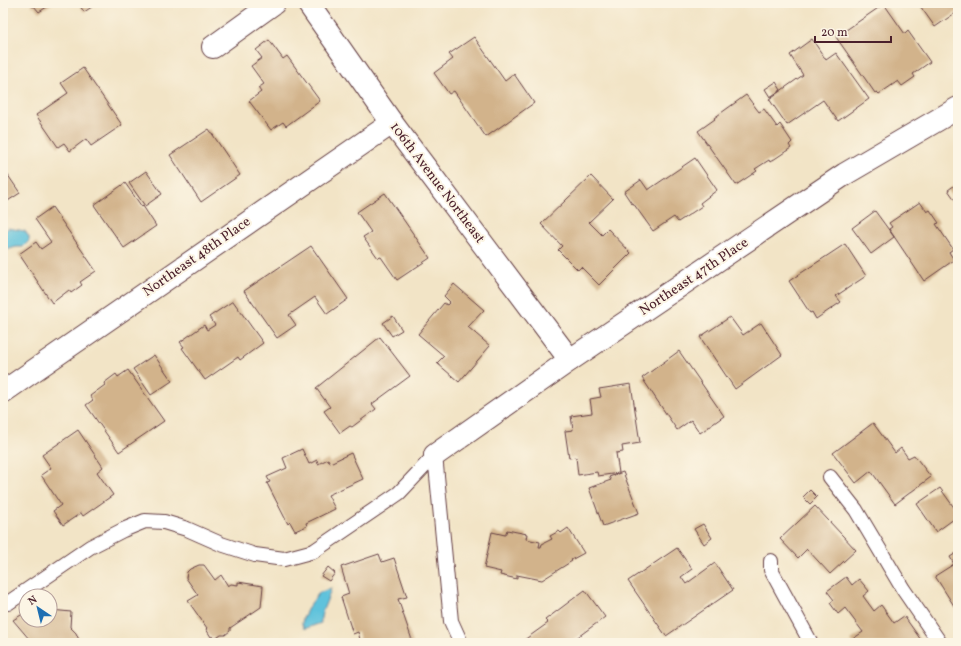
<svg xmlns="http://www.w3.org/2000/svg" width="961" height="646" viewBox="0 0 961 646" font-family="Vollkorn,serif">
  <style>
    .water { fill: #5ec2dc; stroke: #547084 }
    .building { fill: #d2b38b }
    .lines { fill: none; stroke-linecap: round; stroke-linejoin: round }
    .lane-casing { stroke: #633d42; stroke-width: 16 }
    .street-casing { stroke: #633d42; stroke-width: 24 }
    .lane { stroke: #fff; stroke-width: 14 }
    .street { stroke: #fff; stroke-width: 22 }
    .labels { text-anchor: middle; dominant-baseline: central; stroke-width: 4; stroke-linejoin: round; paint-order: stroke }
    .street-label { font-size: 14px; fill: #4a1f2b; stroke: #fcf5e5 }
  </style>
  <rect width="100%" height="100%" fill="#fcf5e5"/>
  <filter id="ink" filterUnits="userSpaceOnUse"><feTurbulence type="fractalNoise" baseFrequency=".025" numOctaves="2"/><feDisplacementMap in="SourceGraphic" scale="8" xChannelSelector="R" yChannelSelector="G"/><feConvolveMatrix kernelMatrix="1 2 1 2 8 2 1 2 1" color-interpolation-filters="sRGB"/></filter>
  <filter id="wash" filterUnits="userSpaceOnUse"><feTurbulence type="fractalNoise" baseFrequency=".012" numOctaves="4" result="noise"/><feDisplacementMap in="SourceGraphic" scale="16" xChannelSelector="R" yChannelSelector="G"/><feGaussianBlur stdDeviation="0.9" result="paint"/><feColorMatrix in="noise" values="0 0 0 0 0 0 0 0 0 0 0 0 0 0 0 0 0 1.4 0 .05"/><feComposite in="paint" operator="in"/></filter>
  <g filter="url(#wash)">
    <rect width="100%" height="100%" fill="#f2e4c6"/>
    <g class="water">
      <polygon points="8,228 25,231 29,237 29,241 23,247 16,247 3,251 3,233"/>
      <path d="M331,588C329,599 319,614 321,623L304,629L302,624L303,618L309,606L319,593Z"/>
    </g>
    <g id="blocks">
      <g class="building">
        <polygon points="30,3 53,3 39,12 34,6 33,7"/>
        <polygon points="78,3 98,3 84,12"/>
        <polygon points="918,3 958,3 958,11 935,27"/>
        <polygon points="884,4 905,34 908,31 930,62 913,74 915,77 902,86 898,81 879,94 877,92 875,93 836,37"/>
        <polygon points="474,37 505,81 514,74 534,103 486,137 454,91 449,94 434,73 453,59 449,54"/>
        <polygon points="812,39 826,60 836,53 869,99 838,121 823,100 787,125 769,99 803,75 790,55"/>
        <polygon points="269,40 283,59 287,56 320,101 286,126 283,122 271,130 249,101 261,92 258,88 264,84 251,66 262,58 256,50"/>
        <polygon points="83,68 122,125 91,146 86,139 70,151 64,143 58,147 36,115 68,93 61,83"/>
        <polygon points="776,82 781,90 770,97 765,89"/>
        <polygon points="746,95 759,112 764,109 777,127 780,124 792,142 789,145 791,148 770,162 769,160 755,169 757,171 736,185 698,131 715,119 714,118"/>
        <polygon points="209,129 240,175 201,202 170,155"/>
        <polygon points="695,158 717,190 700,203 702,206 678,222 674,217 653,231 633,203 632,204 624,192 641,180 648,190"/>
        <polygon points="3,168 20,193 3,204"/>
        <polygon points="146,171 162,194 145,206 129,183"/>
        <polygon points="591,176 613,199 589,222 602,235 608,229 631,253 599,285 581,267 578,270 558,250 562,246 541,224"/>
        <polygon points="125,183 142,207 143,206 156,226 124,248 94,205"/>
        <polygon points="958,183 958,204 948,190"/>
        <polygon points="385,193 430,258 397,280 381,257 378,258 363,237 371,232 357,212"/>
        <polygon points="920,202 927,212 930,210 939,223 936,224 953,249 949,252 954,260 924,281 889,229 892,227 889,223"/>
        <polygon points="52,207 96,271 80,282 82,285 71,293 69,290 52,303 19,254 36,242 41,249 51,242 35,219"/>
        <polygon points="875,211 894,237 871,254 852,228"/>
        <polygon points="845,244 866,276 836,296 841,302 816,319 812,312 810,313 789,281"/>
        <polygon points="311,246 348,299 327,314 315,297 289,315 296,325 277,338 244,291"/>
        <polygon points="454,284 484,310 468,327 490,346 459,382 437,363 444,356 418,334 444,303 447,305 450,302 444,296"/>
        <polygon points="233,301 263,343 240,360 238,357 205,380 182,348 184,347 180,342 204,325 207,330 215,325 209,317"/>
        <polygon points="393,316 402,330 392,336 383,323"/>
        <polygon points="730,317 743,335 761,323 782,355 735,389 700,337"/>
        <polygon points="380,337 410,376 372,404 376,409 352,427 350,426 340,433 324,411 330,407 316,388"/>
        <polygon points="679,351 724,416 700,433 691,420 677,430 642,378"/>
        <polygon points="154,355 172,381 151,395 133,369"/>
        <polygon points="128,370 164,421 119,452 86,405 93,400 90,396 105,385 104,383 116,374 118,377"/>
        <polygon points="631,384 640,443 622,446 623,452 616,453 619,473 598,476 597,472 578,475 576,457 569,458 565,431 573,430 571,416 592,413 590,399 601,397 599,389"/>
        <polygon points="873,423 895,453 901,448 908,458 914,455 931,477 895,504 871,471 856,483 833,453"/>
        <polygon points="78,430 103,467 97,472 113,495 83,516 81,513 63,525 53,511 61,505 41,475 51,468 42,455"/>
        <polygon points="302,449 309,464 317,460 318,464 328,459 330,463 351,453 363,479 328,495 335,509 306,523 307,526 295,531 290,522 288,524 267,483 270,482 267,477 287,468 283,458"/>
        <polygon points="623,472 639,513 603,526 589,488 611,480 609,477"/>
        <polygon points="940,488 958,513 958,516 936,532 917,504"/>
        <polygon points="810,490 817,497 810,504 803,497"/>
        <polygon points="815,506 856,550 830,574 807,549 798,558 780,539"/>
        <polygon points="703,524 712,538 704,544 694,529"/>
        <polygon points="568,528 584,553 571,560 572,561 542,580 517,575 517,579 500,575 501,572 484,568 492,532 505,535 507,530 527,534 526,539 540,542 539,547 541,547 542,544 552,539 550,536 559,531 561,533"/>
        <polygon points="677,548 692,569 681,577 686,584 715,563 733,590 666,636 628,581"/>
        <polygon points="958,552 958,612 935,576 954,564 950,557"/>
        <polygon points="379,554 382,562 394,558 407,597 398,599 413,643 361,643 358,632 353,634 341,597 349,594 341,567"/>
        <polygon points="199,565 204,565 215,580 221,575 228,586 231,584 238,585 238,582 263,586 261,607 230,628 230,631 225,635 221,635 215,639 213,636 211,637 206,629 207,628 188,601 198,595 186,578 187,572 190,569"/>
        <polygon points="328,567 335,573 329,581 321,576"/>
        <polygon points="846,577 852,585 859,579 869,591 863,596 874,611 881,605 894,623 904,616 921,640 917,643 853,643 851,640 863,632 845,608 838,614 830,603 834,600 827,591"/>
        <polygon points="585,590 605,617 571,642 572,643 520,643 548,623 545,620"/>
        <polygon points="51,610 71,612 70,627 76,633 79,640 75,643 25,643 30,640 13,620 26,612 26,620 50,620"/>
      </g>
    </g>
  </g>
  <g filter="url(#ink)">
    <use href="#blocks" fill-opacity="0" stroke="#633d42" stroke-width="1"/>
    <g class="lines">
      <defs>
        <g id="lane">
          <polyline points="435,455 451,621 461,643"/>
          <polyline points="830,477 856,510 903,589 940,643"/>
          <polyline points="771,561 771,570 811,643"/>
          <polyline points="8,603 90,547 123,530 145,521 164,522 187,529 221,544 255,555 284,559 314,551 399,493 435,455"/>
        </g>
        <g id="street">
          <polyline points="308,3 392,123 570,360"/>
          <polyline points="213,47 274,3"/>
          <polyline points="3,392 392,123"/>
          <polyline points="435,455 570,360 845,174 958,108"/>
        </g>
      </defs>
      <use href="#lane" class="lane-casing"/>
      <use href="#street" class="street-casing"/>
      <use href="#lane" class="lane"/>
      <use href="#street" class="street"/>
    </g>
  </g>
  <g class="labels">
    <g class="street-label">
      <text transform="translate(437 183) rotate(53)">106th Avenue Northeast</text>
      <text transform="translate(197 257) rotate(-35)">Northeast 48th Place</text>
      <text transform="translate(694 277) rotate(-34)">Northeast 47th Place</text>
    </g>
  </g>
  <rect width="961" height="646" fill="none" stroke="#fcf5e5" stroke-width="16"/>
  <g transform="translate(38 608) rotate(325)"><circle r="19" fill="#fcf5e5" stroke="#b59f9b"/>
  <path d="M0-3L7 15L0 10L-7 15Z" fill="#1f6fb2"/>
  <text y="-6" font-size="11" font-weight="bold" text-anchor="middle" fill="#4a1f2b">N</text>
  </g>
  <path d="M815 36v6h76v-6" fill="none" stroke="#4a1f2b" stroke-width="2"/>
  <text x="821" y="36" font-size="12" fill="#4a1f2b" stroke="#fcf5e5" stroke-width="3" paint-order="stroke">20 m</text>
</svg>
